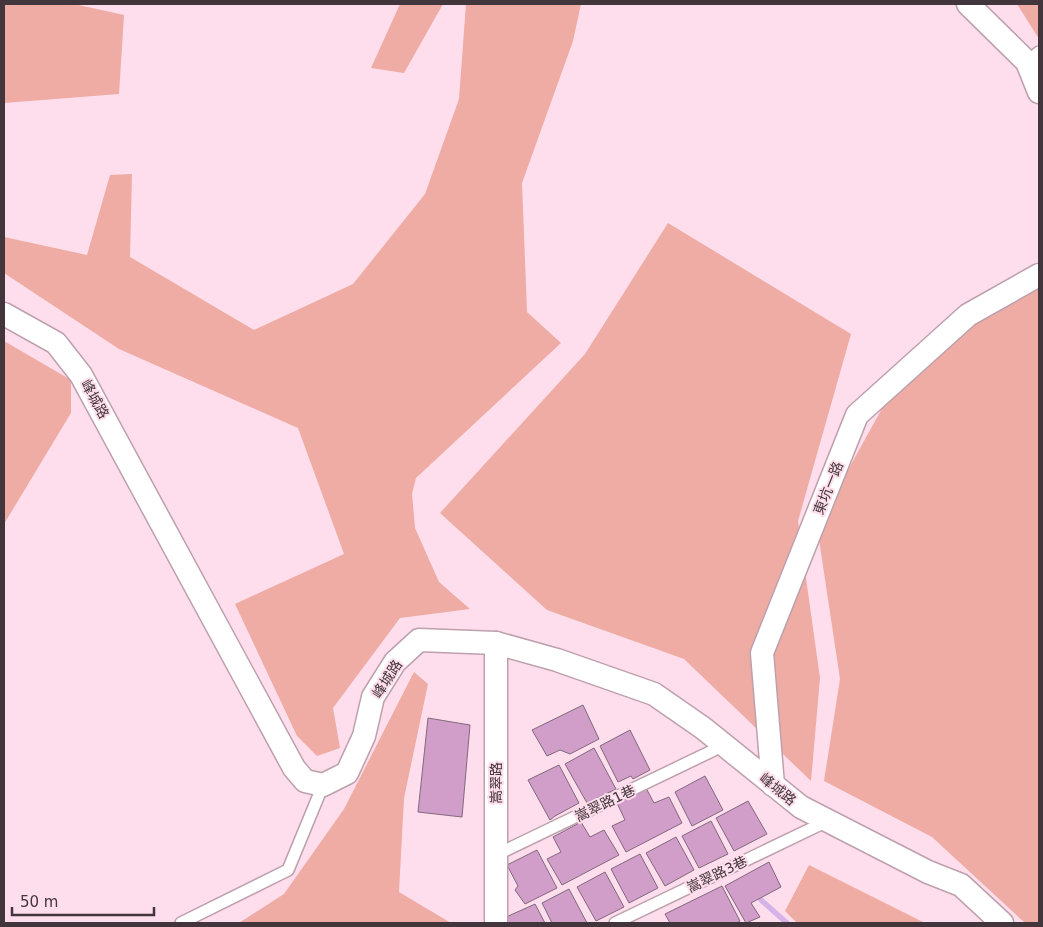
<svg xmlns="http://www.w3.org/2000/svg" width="1043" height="927" viewBox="0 0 1043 927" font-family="'DejaVu Sans','Noto Sans TC',sans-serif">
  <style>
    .green { fill: #eeaca4 }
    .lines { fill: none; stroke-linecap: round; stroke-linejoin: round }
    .stream { stroke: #d5b3e9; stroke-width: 5.5 }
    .building { fill: #d19eca; stroke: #80697c }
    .lane-casing { stroke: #bea0ad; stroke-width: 14 }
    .street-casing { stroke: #bea0ad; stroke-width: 25 }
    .lane { stroke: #fff; stroke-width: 11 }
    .street { stroke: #fff; stroke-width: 22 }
    .labels { text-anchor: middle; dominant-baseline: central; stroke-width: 4; stroke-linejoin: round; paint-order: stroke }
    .street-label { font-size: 14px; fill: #42353b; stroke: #fedeec }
  </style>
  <rect width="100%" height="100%" fill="#fedeec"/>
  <g class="green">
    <polygon points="4,4 74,4 124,15 119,94 4,103"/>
    <polygon points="400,4 443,4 404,73 371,68"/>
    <polygon points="466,4 581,4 573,41 522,183 527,312 561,343 416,478 412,494 415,528 439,582 470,609 400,618 333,708 340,748 317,756 297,736 235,604 344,554 298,428 119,349 4,273 4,237 87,255 110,175 132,174 130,257 254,330 353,284 425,194 459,99"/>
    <polygon points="1017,4 1039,4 1039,39"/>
    <polygon points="668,223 851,334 798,521 820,678 811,781 684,659 547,610 440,513 585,354"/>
    <polygon points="1039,288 1039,923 1025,923 932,837 824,781 840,679 817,526 895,385 977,320"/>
    <polygon points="4,341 71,380 71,413 4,524"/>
    <polygon points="414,672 428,684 404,798 399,892 451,923 239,923 284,894 344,809"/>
    <polygon points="809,865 925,923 797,923 785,911"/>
  </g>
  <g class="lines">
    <polyline class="stream" points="761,900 787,923"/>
  </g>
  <g class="building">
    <polygon points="583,705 599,739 570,754 560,750 547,756 532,730"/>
    <polygon points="428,718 470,725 462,817 418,812"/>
    <polygon points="630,730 650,770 633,779 631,776 618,782 600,746"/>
    <polygon points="594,748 616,789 587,803 565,764"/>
    <polygon points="559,765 579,803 555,816 550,820 528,780"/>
    <polygon points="705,776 723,810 692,826 675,792"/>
    <polygon points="646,788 654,803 669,797 682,823 626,852 612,826 625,820 617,803"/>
    <polygon points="748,801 767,834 734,851 716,818"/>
    <polygon points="711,821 728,854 699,868 682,836"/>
    <polygon points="581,822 590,837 604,830 619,855 562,885 547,859 561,852 553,837"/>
    <polygon points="676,837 694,870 665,886 646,853"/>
    <polygon points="537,850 557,888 525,904 515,890 518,886 507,865"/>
    <polygon points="640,854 658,888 629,903 611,869"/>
    <polygon points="769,862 781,887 751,903 760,917 746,923 725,886"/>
    <polygon points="605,872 624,907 596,921 577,887"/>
    <polygon points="722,886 740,921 737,923 670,923 665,914"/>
    <polygon points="569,889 587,923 552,923 542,903"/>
    <polygon points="535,904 545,923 506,923 504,918"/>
  </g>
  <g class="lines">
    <defs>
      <g id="lane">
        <polyline points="1027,62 1039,52"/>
        <polyline points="496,855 714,750"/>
        <polyline points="181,923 288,870 323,785"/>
        <polyline points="615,923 819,825"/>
      </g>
      <g id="street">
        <polyline points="968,4 1027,62 1039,92"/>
        <polyline points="4,314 56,343 81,375 294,768 305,781 323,785 347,773 364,736 373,697 395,662 419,640 496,643 557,660 654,694 703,728 801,807 928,872 961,885 1002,923"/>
        <polyline points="773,785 762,653 857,415 968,315 1039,275"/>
        <polyline points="496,923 496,643"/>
      </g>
    </defs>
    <use href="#lane" class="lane-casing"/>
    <use href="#street" class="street-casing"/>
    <use href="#lane" class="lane"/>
    <use href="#street" class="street"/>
  </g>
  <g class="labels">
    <g class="street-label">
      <text transform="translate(95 399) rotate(61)">峰城路</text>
      <text transform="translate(828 488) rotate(-68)">東坑一路</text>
      <text transform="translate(387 679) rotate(-57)">峰城路</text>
      <text transform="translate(496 783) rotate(-90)">嵩翠路</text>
      <text transform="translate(778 789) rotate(39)">峰城路</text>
      <text transform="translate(605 803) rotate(-26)">嵩翠路1巷</text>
      <text transform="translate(717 874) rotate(-26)">嵩翠路3巷</text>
    </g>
  </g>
  <rect width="1043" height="927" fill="none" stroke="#42353b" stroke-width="10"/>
  <path d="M12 907v8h142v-8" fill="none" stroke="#42353b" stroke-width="2.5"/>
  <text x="20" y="907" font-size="15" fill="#42353b" stroke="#fedeec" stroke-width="4" paint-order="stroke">50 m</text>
</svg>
